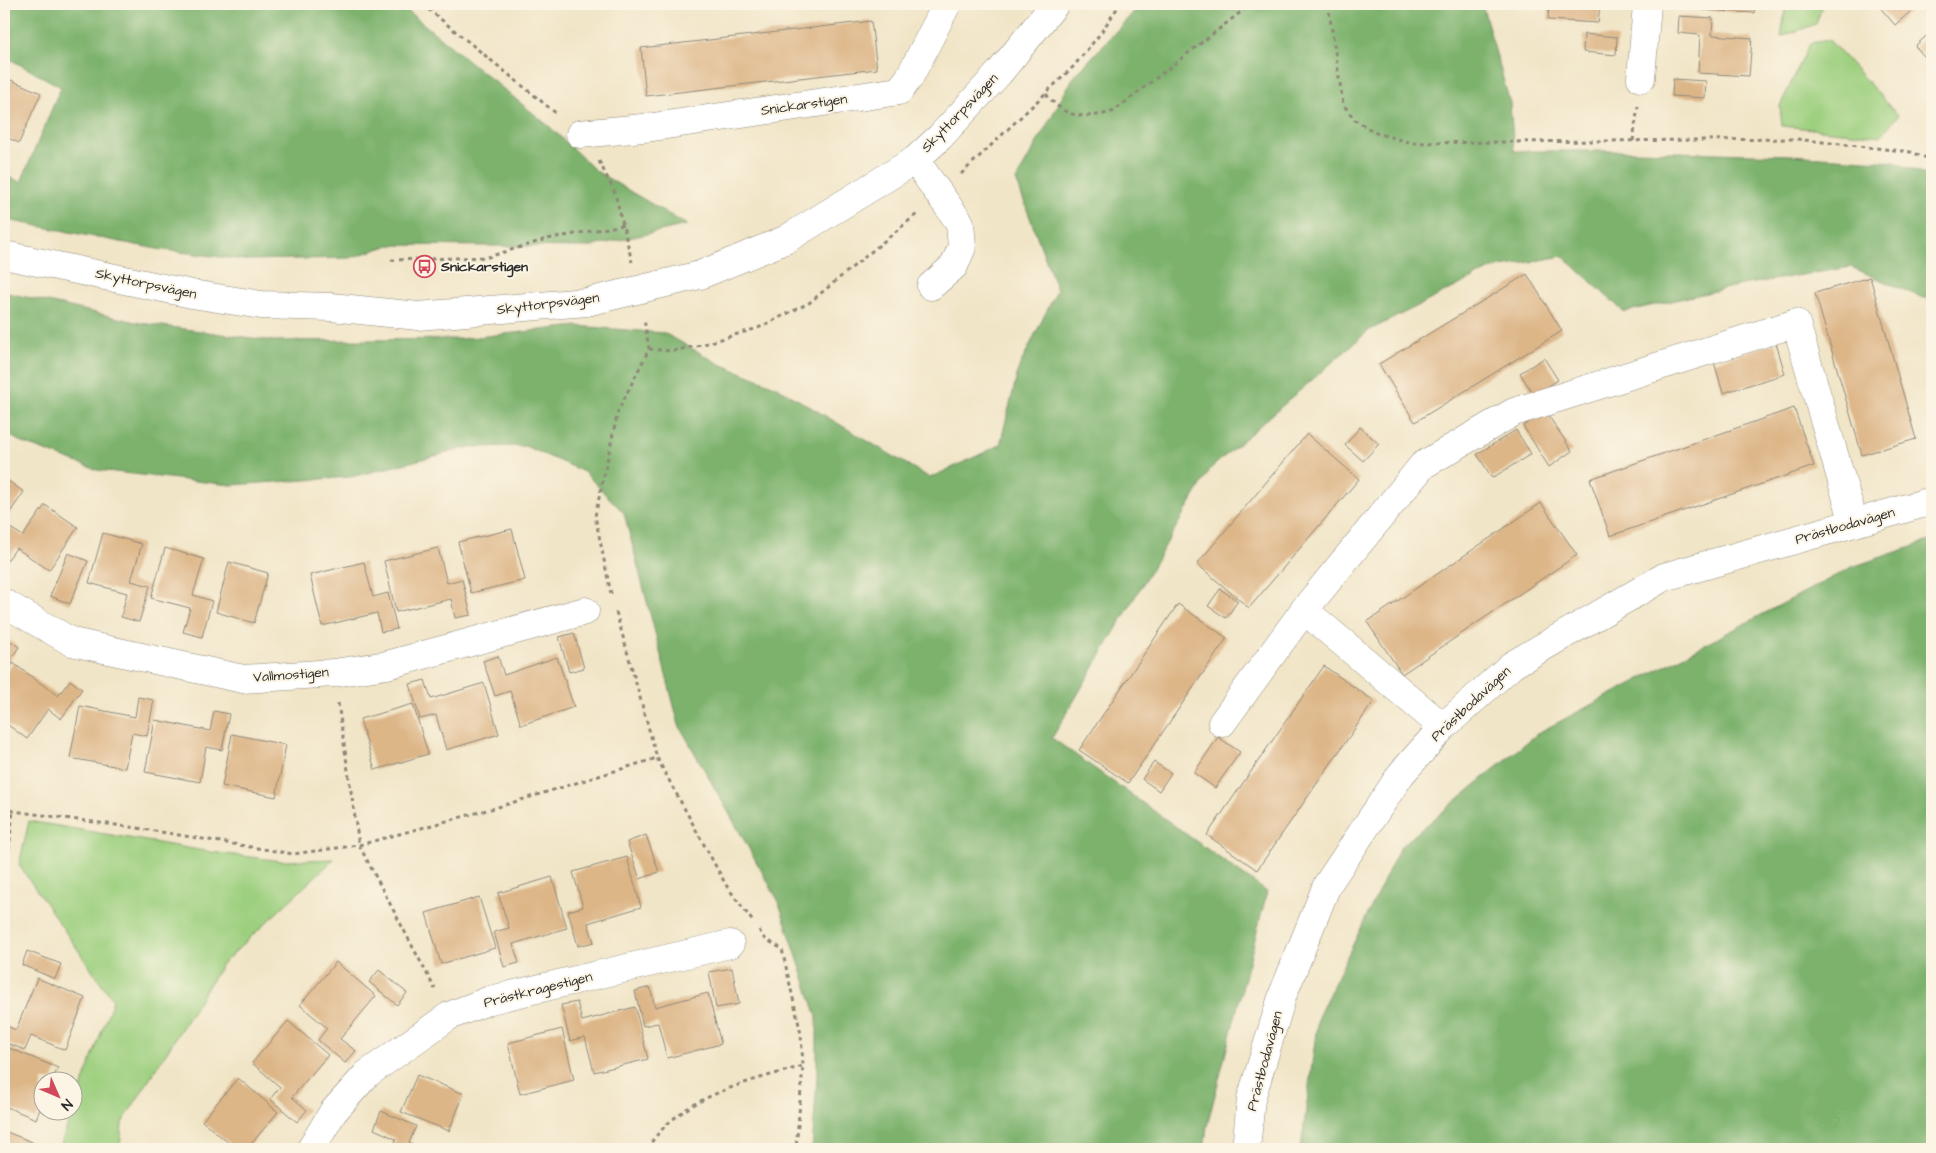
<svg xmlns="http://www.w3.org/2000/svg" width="1936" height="1153" viewBox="0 0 1936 1153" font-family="'Architects Daughter',sans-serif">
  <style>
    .green { fill: #9ccf7e; stroke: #647d54 }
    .forest { fill: #7db26d; stroke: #546e4c }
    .building { fill: #ddb688 }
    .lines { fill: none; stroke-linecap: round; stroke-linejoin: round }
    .minor-casing { stroke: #8e8879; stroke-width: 29 }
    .path { stroke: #8e8879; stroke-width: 3; stroke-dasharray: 4 4; stroke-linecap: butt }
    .minor { stroke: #fff; stroke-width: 28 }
    .minor-bridge-casing { stroke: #8e8879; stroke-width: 29; stroke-linecap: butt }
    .minor-bridge { stroke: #fff; stroke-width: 28 }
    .labels { text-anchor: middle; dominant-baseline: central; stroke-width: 4; stroke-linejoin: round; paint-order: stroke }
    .street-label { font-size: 14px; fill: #2b2b2b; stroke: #fcf5e5 }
    .poi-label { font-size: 14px; font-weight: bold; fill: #2b2b2b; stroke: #fcf5e5; text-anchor: start }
  </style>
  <rect width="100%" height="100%" fill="#fcf5e5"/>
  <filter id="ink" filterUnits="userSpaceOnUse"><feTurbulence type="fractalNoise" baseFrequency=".02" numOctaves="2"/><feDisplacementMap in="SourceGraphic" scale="10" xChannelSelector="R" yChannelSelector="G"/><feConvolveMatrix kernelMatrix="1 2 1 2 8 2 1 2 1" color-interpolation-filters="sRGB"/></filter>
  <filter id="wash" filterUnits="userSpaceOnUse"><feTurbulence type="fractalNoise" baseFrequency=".0096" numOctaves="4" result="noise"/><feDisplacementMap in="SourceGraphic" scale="20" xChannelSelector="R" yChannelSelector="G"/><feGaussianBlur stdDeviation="1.12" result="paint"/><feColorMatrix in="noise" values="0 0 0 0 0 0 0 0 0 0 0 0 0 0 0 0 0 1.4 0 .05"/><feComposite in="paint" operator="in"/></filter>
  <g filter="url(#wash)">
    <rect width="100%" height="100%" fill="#f1e5c7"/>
    <g class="green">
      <polygon points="1786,4 1823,4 1816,24 1781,37"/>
      <polygon points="1829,40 1898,115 1881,136 1782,126 1780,106 1810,43"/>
      <polygon points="29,821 211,852 282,861 334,859 222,964 122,1123 120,1149 59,1149 113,1000 19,865"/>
    </g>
    <g class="forest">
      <polygon points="4,4 399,4 550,127 596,171 687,225 589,247 390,245 350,258 244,260 157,249 7,220 4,218 4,175 21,182 61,87 4,56"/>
      <polygon points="1141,4 1482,4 1510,103 1514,151 1634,151 1791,155 1894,162 1932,177 1932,297 1923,298 1851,267 1741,285 1624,312 1563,256 1491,269 1368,331 1211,468 1052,738 1267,892 1207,1126 1204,1149 812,1149 817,1079 817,1017 778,900 679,725 624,513 584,472 525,446 470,447 351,477 231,485 97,470 21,442 4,432 4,292 140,323 274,341 460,339 577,326 664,333 720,364 775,386 930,478 1000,445 1019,367 1057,290 1016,180 1073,78"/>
      <polygon points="1932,540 1932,1149 1301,1149 1318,1017 1400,847 1538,733 1852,567"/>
    </g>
    <g id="blocks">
      <g class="building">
        <polygon points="1549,4 1600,4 1598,23 1548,20"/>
        <polygon points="1704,4 1755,4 1754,13 1703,10"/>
        <polygon points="1877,4 1919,4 1895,25"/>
        <polygon points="1679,16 1713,18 1712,35 1752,38 1749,76 1698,73 1700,35 1678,33"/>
        <polygon points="871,21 877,69 646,96 641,48"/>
        <polygon points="1932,31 1932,65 1915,46"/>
        <polygon points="1584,34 1617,37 1616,55 1583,52"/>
        <polygon points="4,77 41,93 19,143 4,136"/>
        <polygon points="1673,79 1706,81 1705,98 1672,96"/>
        <polygon points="1527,274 1562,331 1415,422 1379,364"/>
        <polygon points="1870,277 1916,439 1862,455 1815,293"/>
        <polygon points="1776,343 1785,374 1723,393 1714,362"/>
        <polygon points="1544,358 1558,380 1534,395 1520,373"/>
        <polygon points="1794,408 1814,466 1610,536 1590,479"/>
        <polygon points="1546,412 1572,451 1549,467 1523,426"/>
        <polygon points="1360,427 1379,444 1363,461 1345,445"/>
        <polygon points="1516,430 1531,454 1492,478 1477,454"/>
        <polygon points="1307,434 1359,479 1249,608 1197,564"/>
        <polygon points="4,478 24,492 4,521"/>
        <polygon points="1541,503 1577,555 1402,674 1367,622"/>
        <polygon points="45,505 78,527 49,570 16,548 4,565 4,531 7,526 23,536"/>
        <polygon points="512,529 525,580 471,593 458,542"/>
        <polygon points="103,533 142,544 131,581 150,586 139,622 121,617 127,593 89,583"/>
        <polygon points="165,548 204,559 193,595 212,601 202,637 183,632 190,608 151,598"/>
        <polygon points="438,548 447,583 462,579 471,615 455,618 451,599 396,612 384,561"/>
        <polygon points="68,553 88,561 70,604 50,596"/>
        <polygon points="229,562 268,573 254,623 216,612"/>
        <polygon points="364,562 373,597 388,593 397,629 381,632 377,613 322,626 310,575"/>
        <polygon points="1220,589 1238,601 1226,618 1208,606"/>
        <polygon points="1178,604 1227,638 1128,783 1079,750"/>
        <polygon points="574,633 584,668 569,672 559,637"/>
        <polygon points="6,638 19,647 4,669 4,641"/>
        <polygon points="498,656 504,675 557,657 574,707 521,725 510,691 495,696 483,661"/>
        <polygon points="13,663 58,696 70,680 82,689 61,719 48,709 27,739 4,722 4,676"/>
        <polygon points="1324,666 1374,701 1257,870 1207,835"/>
        <polygon points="425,680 431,699 484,683 499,734 446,750 436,715 420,719 410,684"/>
        <polygon points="138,697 154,700 147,736 132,733 125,768 70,758 80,706 135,717"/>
        <polygon points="413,704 428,754 375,770 360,719"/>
        <polygon points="214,711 229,714 222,750 206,747 200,782 145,772 155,720 210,731"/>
        <polygon points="232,734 286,745 276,797 222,786"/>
        <polygon points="1218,737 1240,752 1215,788 1194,773"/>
        <polygon points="1154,762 1171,773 1159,791 1142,779"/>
        <polygon points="646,835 659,872 640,879 627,842"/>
        <polygon points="627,857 641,907 588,923 594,942 578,946 568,911 583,907 573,872"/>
        <polygon points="552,877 567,928 513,944 519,963 504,967 494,932 509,928 498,893"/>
        <polygon points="479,897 495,948 441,964 426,913"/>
        <polygon points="27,951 61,964 55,979 22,965"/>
        <polygon points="336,962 376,996 340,1039 356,1051 345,1063 318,1040 327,1028 300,1005"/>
        <polygon points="732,968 739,1004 716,1008 709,972"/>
        <polygon points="379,970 407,993 397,1005 369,982"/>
        <polygon points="37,978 85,998 65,1050 31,1036 25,1050 4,1042 4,1025 16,1030"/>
        <polygon points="650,987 655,1007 708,993 721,1044 667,1058 658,1023 643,1026 635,991"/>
        <polygon points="577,1002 582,1021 635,1007 648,1059 594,1072 585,1037 570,1041 561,1005"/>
        <polygon points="288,1021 328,1055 292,1097 307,1110 297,1122 270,1099 280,1087 252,1063"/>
        <polygon points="562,1029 574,1080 520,1094 508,1043"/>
        <polygon points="9,1048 58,1068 52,1080 42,1080 42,1104 36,1119 4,1106 4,1060"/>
        <polygon points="417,1075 464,1094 449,1131 401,1112"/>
        <polygon points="238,1078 278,1112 247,1149 225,1149 230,1144 202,1121"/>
        <polygon points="381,1111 416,1126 409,1143 423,1149 392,1149 396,1139 374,1129"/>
        <polygon points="4,1131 32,1142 29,1149 4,1149"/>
      </g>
    </g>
  </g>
  <g filter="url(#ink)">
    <use href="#blocks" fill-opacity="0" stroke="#8e8879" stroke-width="1"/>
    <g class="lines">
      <defs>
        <g id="minor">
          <polyline points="1641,78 1647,4"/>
          <polyline points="580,134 653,127 899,91 909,78 947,4"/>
          <polyline points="915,160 960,223 962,247 954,266 931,286"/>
          <polyline points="4,255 192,294 261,305 331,307 418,316 587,302"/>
          <polyline points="700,275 785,240 915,160 940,137 999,73 1055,4"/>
          <polyline points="4,603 72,642 243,679 334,673 387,665 585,611"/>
          <polyline points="1222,723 1304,610"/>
          <polyline points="1443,727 1304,610 1423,465 1514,412 1796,323 1854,523"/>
          <polyline points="311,1149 333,1112 367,1074 449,1016 490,1000 730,944"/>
          <polyline points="1246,1149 1251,1099 1283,994 1327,885 1401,774 1443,727 1512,665 1664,577 1932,501"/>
        </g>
      </defs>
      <use href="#minor" class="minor-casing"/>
      <g class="path">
        <polyline points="422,4 557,114"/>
        <polyline points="1328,4 1343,104 1355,120 1376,133 1412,143 1796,139 1911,152 1932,160"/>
        <path d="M1046,94C1051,100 1057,106 1063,110C1076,119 1101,116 1114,111L1251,4"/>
        <polyline points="1633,141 1638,106"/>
        <polyline points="599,161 615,193 632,262"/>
        <polyline points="961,174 1073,67 1100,34 1120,4"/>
        <polyline points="391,260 488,257 547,239 624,225"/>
        <polyline points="649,349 672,351 701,345 758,328 809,303 917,214"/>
        <polyline points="611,594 595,516 618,411 649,349 644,319"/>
        <polyline points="616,612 657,758 726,885 754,923"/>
        <polyline points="338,703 359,845 435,989"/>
        <polyline points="4,806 13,811 137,828 293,854 359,845 498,807 657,758"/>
        <polyline points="4,897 13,811"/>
        <polyline points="759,930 764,938 782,949 801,1034 803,1066 796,1149"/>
        <path d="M647,1149C679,1096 747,1082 803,1066"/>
      </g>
      <use href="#minor" class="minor"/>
      <defs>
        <polyline id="minor-bridge" points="587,302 700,275"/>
      </defs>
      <use href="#minor-bridge" class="minor-bridge-casing"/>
      <use href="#minor-bridge" class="minor-bridge"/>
    </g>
  </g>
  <defs>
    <symbol id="bus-ring" viewBox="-11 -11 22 22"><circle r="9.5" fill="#fcf5e5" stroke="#d1495b" stroke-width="1.5"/><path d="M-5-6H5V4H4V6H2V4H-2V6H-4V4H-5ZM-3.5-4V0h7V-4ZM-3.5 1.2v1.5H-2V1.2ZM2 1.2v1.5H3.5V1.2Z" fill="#d1495b"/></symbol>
  </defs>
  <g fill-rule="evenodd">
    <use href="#bus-ring" x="412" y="254" width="25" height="25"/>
  </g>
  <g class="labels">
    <g class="street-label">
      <text transform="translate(804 105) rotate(-8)">Snickarstigen</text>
      <text transform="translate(960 113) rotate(-46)">Skyttorpsvägen</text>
      <text transform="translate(146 284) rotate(12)">Skyttorpsvägen</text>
      <text transform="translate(548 304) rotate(-7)">Skyttorpsvägen</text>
      <text transform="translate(1845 526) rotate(-16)">Prästbodavägen</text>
      <text transform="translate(291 675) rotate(-4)">Vallmostigen</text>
      <text transform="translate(1471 704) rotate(-43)">Prästbodavägen</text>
      <text transform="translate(538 990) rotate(-14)">Prästkragestigen</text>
      <text transform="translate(1265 1061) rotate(-75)">Prästbodavägen</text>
    </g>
    <g class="poi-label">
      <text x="441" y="267">Snickarstigen</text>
    </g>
  </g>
  <rect width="1936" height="1153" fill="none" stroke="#fcf5e5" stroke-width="20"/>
  <g transform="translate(58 1096) rotate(135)"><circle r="24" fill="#fcf5e5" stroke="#a8a49b"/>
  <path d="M0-4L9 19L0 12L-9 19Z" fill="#d1495b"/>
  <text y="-8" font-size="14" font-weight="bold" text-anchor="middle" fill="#2b2b2b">N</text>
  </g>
</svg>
